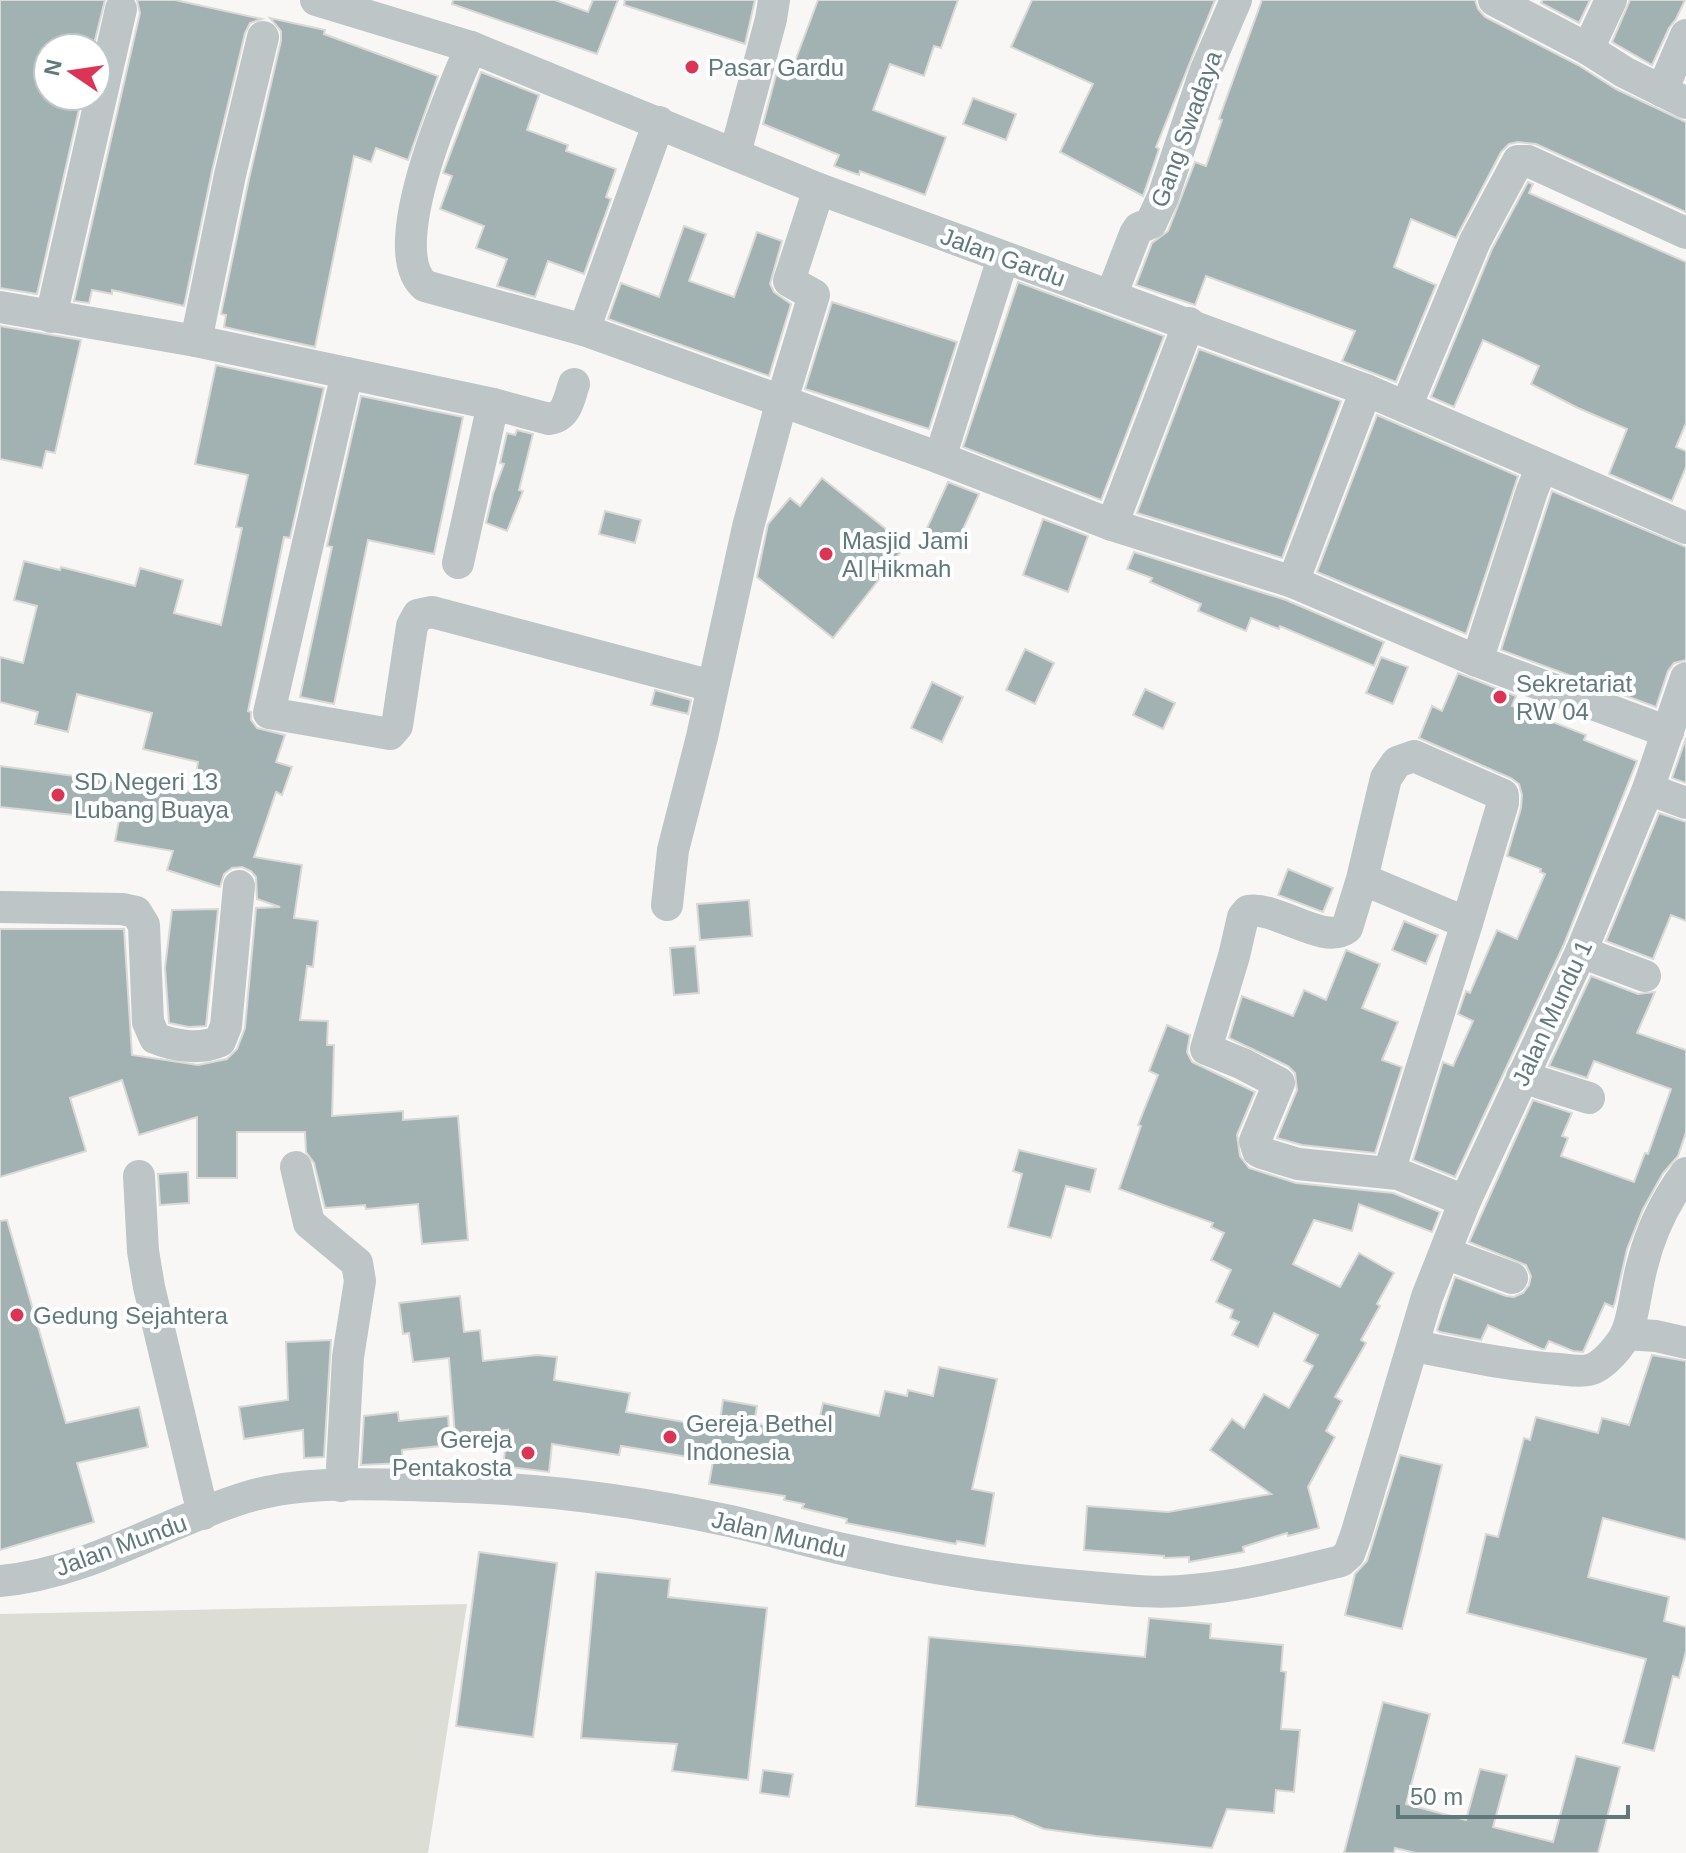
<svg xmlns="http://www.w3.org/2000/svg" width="1686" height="1853" viewBox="0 0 1686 1853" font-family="Arial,sans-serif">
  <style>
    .green { fill: #dcddd5 }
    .building { fill: #a2b2b2; stroke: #dad9d8; stroke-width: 2 }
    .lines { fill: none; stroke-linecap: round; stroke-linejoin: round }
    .minor { stroke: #bdc5c6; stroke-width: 32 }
    .poi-dot { fill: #db3455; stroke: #fff; stroke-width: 3 }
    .labels { text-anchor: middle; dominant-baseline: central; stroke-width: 8; stroke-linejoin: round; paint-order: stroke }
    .poi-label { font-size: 24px; fill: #60797a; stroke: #fff; text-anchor: start }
    .street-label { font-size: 24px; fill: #60797a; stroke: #fff }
  </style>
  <rect width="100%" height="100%" fill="#f8f7f6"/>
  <polygon class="green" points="467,1604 428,1853 0,1853 0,1614"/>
  <g class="building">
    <polygon points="0,0 105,0 93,48 48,48 48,96 82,96 37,294 0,288"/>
    <polygon points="137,0 175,0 262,19 250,23 245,33 212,171 184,306 112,290 112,294 92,290 89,303 74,301 140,13"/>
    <polygon points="453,0 555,0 588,12 593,0 618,0 597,54 452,4"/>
    <polygon points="625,0 755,0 745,44 624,5"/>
    <polygon points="818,0 958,0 941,48 934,46 924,76 890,64 873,110 946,137 925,195 860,171 859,175 834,166 839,155 763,124 776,75 788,80"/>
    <polygon points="1032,0 1215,0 1156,147 1159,149 1143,196 1060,152 1093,84 1011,47"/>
    <polygon points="1262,0 1475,0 1478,9 1485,17 1578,65 1616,89 1686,122 1686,212 1536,144 1518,142 1509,144 1501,152 1456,238 1411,219 1394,267 1436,285 1396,382 1342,361 1355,331 1206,276 1195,305 1136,285 1152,243 1168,231 1195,162 1206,166 1222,120 1219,119"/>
    <polygon points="1543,0 1590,0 1579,23 1541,3"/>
    <polygon points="1630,0 1685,0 1676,19 1669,28 1652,65 1612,42"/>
    <polygon points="270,18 325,30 324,34 438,76 408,160 376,148 371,162 354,156 315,347 224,327 226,315 221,314 249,179 281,41 281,31"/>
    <polygon points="481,72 539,95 527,130 568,145 566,151 616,169 606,197 611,199 584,274 548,261 535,297 497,286 507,259 476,248 484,226 440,209 452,176 443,173"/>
    <polygon points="973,98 1016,114 1006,140 963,124"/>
    <polygon points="1528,182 1533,184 1529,193 1686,262 1686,423 1676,447 1686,451 1686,467 1672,501 1609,474 1627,429 1578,408 1531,384 1539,366 1483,340 1454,407 1431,397 1492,249"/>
    <polygon points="684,226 706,234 689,281 734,297 757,232 782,241 770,284 774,292 791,304 769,376 608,319 621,283 659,297"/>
    <polygon points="1018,282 1164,336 1101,500 963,447"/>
    <polygon points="832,302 957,342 929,429 805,389"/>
    <polygon points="0,326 81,340 55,453 46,451 42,468 0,459"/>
    <polygon points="1199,349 1341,401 1282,558 1137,513"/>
    <polygon points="216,365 324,388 290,538 284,537 248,711 251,712 251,720 257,728 285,735 276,762 292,767 282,795 276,792 254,857 302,865 294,918 318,921 313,967 307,966 300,1020 328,1021 327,1045 334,1045 332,1116 403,1111 403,1120 458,1116 468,1240 422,1244 418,1204 366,1209 365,1205 325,1208 314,1163 306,1152 305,1132 237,1132 237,1178 197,1178 197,1117 139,1135 122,1080 70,1098 86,1151 0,1177 0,929 124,929 132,1055 198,1065 227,1059 237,1049 245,1028 256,908 280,907 257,899 256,877 251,871 242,867 232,868 224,874 220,887 167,870 173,851 115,841 119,820 0,807 0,766 193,792 198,762 143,749 152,713 77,694 68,732 35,724 38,712 0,702 0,657 23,663 37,606 14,600 24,561 60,570 61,567 135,586 140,568 183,580 174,613 221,625 242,528 236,527 248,475 195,464"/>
    <polygon points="361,396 463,417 434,554 368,540 334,704 300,697 332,547 327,546"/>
    <polygon points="1377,415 1518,476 1466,634 1317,572"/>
    <polygon points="517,430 533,434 519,490 523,491 507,531 486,523 493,494 504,464 500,463 507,433 515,435"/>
    <polygon points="822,478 906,545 833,638 757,577 768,524 790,498 800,506"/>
    <polygon points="948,482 979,494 953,551 923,537"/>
    <polygon points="1552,491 1686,547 1686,660 1674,663 1668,671 1656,707 1501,650"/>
    <polygon points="605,511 641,520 635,543 599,534"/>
    <polygon points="1043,519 1088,536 1068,592 1023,575"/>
    <polygon points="1134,552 1286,600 1384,642 1374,666 1280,626 1279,629 1251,618 1246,631 1198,611 1201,604 1150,582 1152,578 1127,569"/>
    <polygon points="1025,649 1054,663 1035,704 1006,690"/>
    <polygon points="1381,657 1408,667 1393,704 1366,693"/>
    <polygon points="1458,673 1516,696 1512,706 1586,735 1584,740 1637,761 1564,944 1455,1177 1413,1160 1443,1062 1453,1066 1473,1021 1458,1014 1466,991 1470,993 1497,930 1517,939 1545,874 1540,872 1541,869 1507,856 1521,808 1522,795 1519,784 1511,778 1419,738 1432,706 1442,711"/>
    <polygon points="932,682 963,697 942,742 911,728"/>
    <polygon points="1145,689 1175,703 1163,729 1133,715"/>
    <polygon points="655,690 691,700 688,714 651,705"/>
    <polygon points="1686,738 1686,783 1672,778"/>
    <polygon points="1659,813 1686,822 1686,921 1671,915 1653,959 1606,941"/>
    <polygon points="1288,869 1333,888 1323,912 1278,895"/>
    <polygon points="749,900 752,936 700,940 697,904"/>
    <polygon points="218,909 206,1026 189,1027 169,1023 165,968 172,910"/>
    <polygon points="1404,921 1438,935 1426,964 1392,950"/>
    <polygon points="695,946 699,993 674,995 670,948"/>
    <polygon points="1346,950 1380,964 1362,1008 1398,1022 1382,1060 1402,1067 1375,1153 1302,1145 1277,1138 1297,1090 1295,1073 1288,1066 1229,1038 1242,996 1293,1016 1304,990 1326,1000"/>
    <polygon points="1591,976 1638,994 1655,992 1637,1033 1686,1050 1686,1132 1678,1156 1663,1173 1643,1209 1627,1249 1615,1302 1613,1307 1605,1303 1583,1352 1573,1351 1549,1341 1545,1349 1542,1349 1488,1325 1481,1340 1440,1332 1437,1330 1455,1277 1506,1296 1514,1297 1523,1293 1529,1285 1531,1276 1526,1265 1469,1242 1533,1100 1572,1113 1562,1136 1568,1138 1561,1156 1634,1182 1645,1153 1648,1154 1671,1089 1594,1061 1587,1078 1549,1066"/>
    <polygon points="1167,1025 1190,1035 1187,1052 1192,1062 1255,1092 1237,1135 1240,1156 1249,1168 1296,1183 1393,1193 1440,1212 1432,1232 1359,1204 1352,1231 1314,1220 1293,1264 1340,1287 1359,1253 1394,1273 1377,1304 1380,1306 1361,1340 1366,1343 1335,1397 1342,1401 1326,1431 1335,1437 1308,1487 1319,1528 1288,1536 1287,1533 1243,1547 1244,1552 1189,1562 1189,1557 1164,1558 1164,1556 1084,1550 1087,1506 1168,1512 1271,1494 1210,1450 1232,1419 1244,1428 1264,1394 1289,1408 1313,1366 1304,1361 1318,1335 1274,1313 1258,1347 1232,1335 1239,1322 1230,1318 1233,1310 1216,1302 1231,1270 1211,1260 1224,1233 1211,1227 1213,1223 1119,1189 1141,1126 1138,1125 1158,1075 1149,1071"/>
    <polygon points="1019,1150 1096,1169 1090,1192 1066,1186 1051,1238 1008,1227 1022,1174 1013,1171"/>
    <polygon points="188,1172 189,1203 160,1205 158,1174"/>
    <polygon points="7,1220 66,1423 139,1407 148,1447 77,1463 94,1522 0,1550 0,1221"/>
    <polygon points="460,1296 464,1332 480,1330 483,1361 537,1355 557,1357 554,1380 630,1393 626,1412 719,1428 723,1400 757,1406 754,1423 816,1434 823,1403 879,1416 885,1391 907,1396 908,1390 933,1396 939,1367 997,1379 972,1489 994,1493 985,1546 957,1541 956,1544 846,1523 847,1519 802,1508 804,1504 784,1500 785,1496 709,1484 713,1461 621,1446 619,1455 552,1444 549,1472 503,1466 508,1430 455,1436 449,1358 413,1362 409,1333 403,1334 399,1303"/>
    <polygon points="331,1340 324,1457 304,1458 303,1430 244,1439 239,1407 288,1400 286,1342"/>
    <polygon points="1652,1355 1686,1361 1686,1540 1603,1518 1588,1577 1669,1597 1664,1621 1686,1627 1686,1651 1679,1678 1673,1676 1654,1751 1623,1743 1646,1659 1467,1613 1486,1534 1498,1537 1524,1438 1530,1440 1536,1417 1598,1433 1602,1418 1629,1425"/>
    <polygon points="398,1412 399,1421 448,1416 450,1445 402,1450 403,1463 361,1465 364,1416"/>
    <polygon points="1400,1455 1442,1465 1402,1629 1345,1615 1355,1574 1367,1561"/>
    <polygon points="479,1552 557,1563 533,1737 456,1726"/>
    <polygon points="596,1572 670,1579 668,1597 767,1608 748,1780 672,1771 677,1744 581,1738"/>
    <polygon points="1149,1618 1211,1624 1210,1638 1283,1645 1281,1671 1286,1672 1281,1729 1300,1730 1294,1792 1276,1790 1274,1813 1227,1809 1212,1848 1096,1836 1044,1829 1013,1816 916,1806 929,1637 1145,1657"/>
    <polygon points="1383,1702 1430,1714 1406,1804 1466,1820 1480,1769 1507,1775 1493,1827 1553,1842 1576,1756 1620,1767 1598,1853 1416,1853 1395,1848 1394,1853 1344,1853"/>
    <polygon points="763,1770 793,1774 789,1797 760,1793"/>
  </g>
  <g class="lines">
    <g class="minor">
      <polyline points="316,0 471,47 819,189 1366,390 1686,528"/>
      <polyline points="1494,0 1588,49 1624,72 1686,103"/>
      <path d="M471,47C452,91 381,250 425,286L584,330L940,458L1112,525L1293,582L1477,661L1668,732"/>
      <polyline points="1588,49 1611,0"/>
      <polyline points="1662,91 1686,35"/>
      <polyline points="735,154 771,19 774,0"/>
      <polyline points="1111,296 1135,234 1139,228 1151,223 1163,197 1205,72 1236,0"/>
      <path d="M0,307L196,341L493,404L549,419C567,417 569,399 574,384"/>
      <polyline points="51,317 121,9"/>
      <polyline points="584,330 659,122"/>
      <polyline points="196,341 230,175 263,37"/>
      <polyline points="347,373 269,713 390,734 397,726 412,626 418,615 432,612 712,686"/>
      <polyline points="1406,407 1475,241 1518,161 1528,161 1686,233"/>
      <polyline points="940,458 1003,258"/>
      <polyline points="1112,525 1189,323"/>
      <polyline points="458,563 493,404"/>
      <polyline points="1293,582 1366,390"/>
      <polyline points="1477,661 1532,491 1542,466"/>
      <polyline points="1648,789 1686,803"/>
      <path d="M1362,879L1467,923L1503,803V795L1414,756L1397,762L1386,778L1362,879L1347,928C1324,946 1277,906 1248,911L1243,917L1234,956L1206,1049L1243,1064L1279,1083L1255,1141L1258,1151L1262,1153L1298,1164L1398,1174L1465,1201"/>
      <polyline points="667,905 673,850 702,737 748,527 782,400 814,295 789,281 819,189"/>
      <path d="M0,907L122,909L136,912L144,925L148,1022L155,1038C174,1046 201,1050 220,1041L226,1026L239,886"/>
      <polyline points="1581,952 1645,976"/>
      <polyline points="1522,1077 1589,1098"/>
      <polyline points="296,1167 309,1223 357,1263 360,1281 348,1357 341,1486"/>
      <polyline points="1389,1172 1467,923"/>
      <polyline points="139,1176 143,1251 149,1287 203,1514"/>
      <polyline points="1445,1253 1512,1278"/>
      <polyline points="1626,1334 1656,1336 1686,1343"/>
      <path d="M1414,1346C1462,1355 1510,1366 1559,1369C1568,1370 1580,1372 1589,1370C1603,1367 1622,1344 1627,1332C1635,1311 1636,1287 1642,1266C1650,1233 1666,1200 1686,1173"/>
      <path d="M0,1581C87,1574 164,1522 247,1497C308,1478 401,1485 466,1487C553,1490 640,1502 725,1520C767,1529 809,1542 852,1551C930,1569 1010,1581 1090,1587C1124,1590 1158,1594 1193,1590C1243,1586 1292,1573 1341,1561L1349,1554L1356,1535L1427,1297L1465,1201L1581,952L1648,789L1686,678"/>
    </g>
  </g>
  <g class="poi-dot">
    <circle cx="692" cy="67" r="8"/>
    <circle cx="826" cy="554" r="8"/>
    <circle cx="1500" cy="697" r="8"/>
    <circle cx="58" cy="795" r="8"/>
    <circle cx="17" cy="1315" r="8"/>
    <circle cx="670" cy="1437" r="8"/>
    <circle cx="528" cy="1453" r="8"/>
  </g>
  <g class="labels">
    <g class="poi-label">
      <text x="708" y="67">Pasar Gardu</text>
      <text x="842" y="540">Masjid Jami<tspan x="842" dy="28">Al Hikmah</tspan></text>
      <text x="1516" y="683">Sekretariat<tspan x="1516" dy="28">RW 04</tspan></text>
      <text x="74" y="781">SD Negeri 13<tspan x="74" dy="28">Lubang Buaya</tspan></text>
      <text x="33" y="1315">Gedung Sejahtera</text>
      <text x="686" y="1423">Gereja Bethel<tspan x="686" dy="28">Indonesia</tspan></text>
      <text x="512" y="1439" text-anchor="end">Gereja<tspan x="512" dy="28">Pentakosta</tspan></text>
    </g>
    <g class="street-label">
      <text transform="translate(1186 129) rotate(-70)">Gang Swadaya</text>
      <text transform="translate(1003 257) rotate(20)">Jalan Gardu</text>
      <text transform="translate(1552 1013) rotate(-65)">Jalan Mundu 1</text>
      <text transform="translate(779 1534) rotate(13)">Jalan Mundu</text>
      <text transform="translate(121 1545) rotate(-20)">Jalan Mundu</text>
    </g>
  </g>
  <g transform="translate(72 72) rotate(283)"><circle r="38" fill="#ffffff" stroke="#bfc9ca" stroke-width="2"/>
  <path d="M0-6L14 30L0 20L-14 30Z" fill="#db3455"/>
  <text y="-12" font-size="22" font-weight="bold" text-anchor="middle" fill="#60797a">N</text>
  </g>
  <path d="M1398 1805v12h230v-12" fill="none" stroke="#60797a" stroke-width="4"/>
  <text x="1410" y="1805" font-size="24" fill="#60797a" stroke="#ffffff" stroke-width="6" paint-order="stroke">50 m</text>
</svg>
